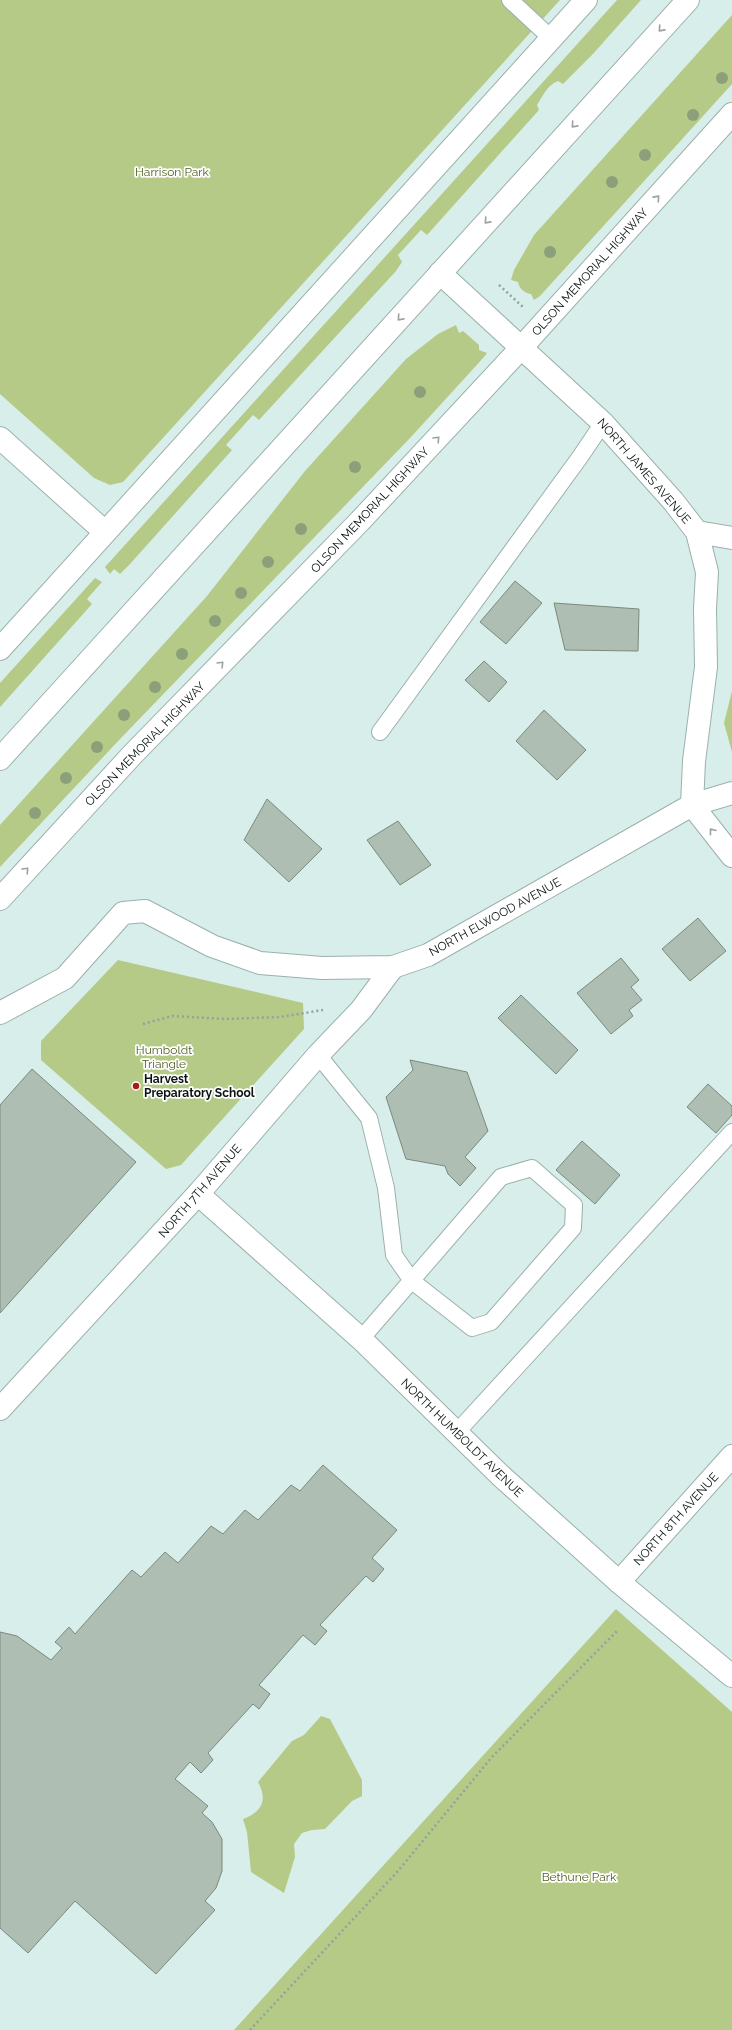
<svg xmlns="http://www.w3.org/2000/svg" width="732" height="2030" viewBox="0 0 732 2030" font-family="Raleway,sans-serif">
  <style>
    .green { fill: #b5ca87 }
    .building { fill: #aebeb2; stroke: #7b8a7f }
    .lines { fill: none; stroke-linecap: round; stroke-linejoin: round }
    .lane-casing { stroke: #9bb0ac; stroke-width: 18 }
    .street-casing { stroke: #9bb0ac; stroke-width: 24 }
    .primary-casing { stroke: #9bb0ac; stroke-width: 24 }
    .path { stroke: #91a29f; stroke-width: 2.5; stroke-dasharray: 2 3; stroke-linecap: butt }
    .lane { stroke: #fff; stroke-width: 16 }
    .street { stroke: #fff; stroke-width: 22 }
    .primary { stroke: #fff; stroke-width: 22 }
    .tree { fill: #8c9f7b }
    .oneway { stroke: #9da1a0 }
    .poi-dot { fill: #ac1a13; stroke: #fff; stroke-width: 1.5 }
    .labels { text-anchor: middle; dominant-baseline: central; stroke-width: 3.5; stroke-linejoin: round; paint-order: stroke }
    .park-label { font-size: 12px; fill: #4e5f20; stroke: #fff }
    .street-label { font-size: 12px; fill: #0b1312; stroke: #fff }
    .poi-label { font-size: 12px; font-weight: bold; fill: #0b1312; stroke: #fff; text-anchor: start }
  </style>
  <rect width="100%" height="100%" fill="#d8eeea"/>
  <g class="green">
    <polygon points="0,0 560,0 123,482 110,485 94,478 0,394"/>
    <path d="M617,0H641L592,55L563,84L558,81C547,85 543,96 537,105L539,110L427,235L421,230L398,255L402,262L396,271L259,420L253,415L226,445L232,450L130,564L120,574L114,569L110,574L105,567Z"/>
    <path d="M732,15V84L540,296L534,300L531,294C524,293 519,288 518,282L511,280L514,270L534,235Z"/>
    <polygon points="456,325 459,333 463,331 479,345 479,350 487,353 484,357 411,437 121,738 0,867 0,825 207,596 305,471 406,359 438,334"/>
    <polygon points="95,578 102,582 87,599 92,604 0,707 0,683"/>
    <polygon points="732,691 732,752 724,723"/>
    <polygon points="118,960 303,1003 304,1029 181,1165 166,1169 41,1060 41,1041"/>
    <polygon points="616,1609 732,1712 732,2030 234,2030"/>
    <path d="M321,1716L330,1719L362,1780V1796L352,1801L325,1829L312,1830L302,1833L294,1844L295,1857L284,1893L251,1872L247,1832L243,1819C262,1812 268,1800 258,1782L292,1741L304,1735Z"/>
  </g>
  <g class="building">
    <polygon points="515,581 542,603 506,644 480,622"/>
    <polygon points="554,603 639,609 638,651 565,650"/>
    <polygon points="484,661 507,682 489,702 465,680"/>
    <polygon points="544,710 586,750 557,780 516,741"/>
    <polygon points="267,799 322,849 289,882 244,840"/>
    <polygon points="398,821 431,865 400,885 367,840"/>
    <polygon points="698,918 726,951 690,981 662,949"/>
    <polygon points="621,958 639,980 631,987 642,1000 629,1010 633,1016 611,1034 577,993"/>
    <polygon points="521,995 578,1050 556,1074 498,1018"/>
    <polygon points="410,1060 467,1072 488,1131 465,1157 476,1168 460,1186 448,1174 445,1166 406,1159 386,1097 413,1070"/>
    <polygon points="32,1069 136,1162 0,1313 0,1105"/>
    <polygon points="708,1084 732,1106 732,1115 716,1133 687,1107"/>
    <polygon points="582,1141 620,1175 595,1204 556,1170"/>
    <polygon points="323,1465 397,1530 372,1558 384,1569 373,1582 366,1576 320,1625 327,1631 315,1645 303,1635 259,1685 270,1694 259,1709 253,1704 208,1753 213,1760 201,1773 190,1762 175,1779 208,1806 202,1813 212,1822 222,1839 222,1871 216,1888 205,1901 215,1910 156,1974 75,1901 28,1953 0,1928 0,1632 17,1636 51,1660 62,1648 55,1642 69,1627 75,1634 132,1570 141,1577 165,1552 178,1563 211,1526 223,1534 245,1510 258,1520 291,1485 300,1491"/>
  </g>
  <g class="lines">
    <defs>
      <g id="lane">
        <polyline points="510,0 552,39"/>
        <polyline points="380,732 580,457 603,423"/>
        <polyline points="318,1055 369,1118 386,1188 394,1255 412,1281 472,1328 491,1322 573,1228 574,1205 532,1168 501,1177 361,1339"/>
        <polyline points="456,1433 732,1132"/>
      </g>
      <g id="street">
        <polyline points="440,273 603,423 673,501 697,532 707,572 705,609 706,667 694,761 692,805"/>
        <polyline points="0,438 105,532"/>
        <polyline points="697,532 732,538"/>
        <polyline points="0,649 586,0"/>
        <polyline points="692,805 732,856"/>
        <polyline points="0,1013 65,978 123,913 145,911 212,946 260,963 322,968 393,967 428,955 692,805 732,793"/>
        <polyline points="198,1194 361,1339 500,1475 619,1582 732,1676"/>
        <polyline points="0,1409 198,1194 318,1055 361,1010 393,967"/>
        <polyline points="619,1582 732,1456"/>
      </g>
      <g id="primary">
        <polyline points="0,759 688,0"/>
        <polyline points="0,899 132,755 360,521 521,348 732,114"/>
      </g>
    </defs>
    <use href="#lane" class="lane-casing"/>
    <use href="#street" class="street-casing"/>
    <use href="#primary" class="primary-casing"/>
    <g class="path">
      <polyline points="499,285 523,307"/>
      <polyline points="143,1024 172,1016 226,1019 280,1017 323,1010"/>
      <polyline points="250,2030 398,1871 492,1757 617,1631"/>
    </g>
    <use href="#lane" class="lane"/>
    <use href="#street" class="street"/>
    <use href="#primary" class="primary"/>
  </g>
  <g class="tree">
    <circle cx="722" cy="78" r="6"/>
    <circle cx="693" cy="115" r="6"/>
    <circle cx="645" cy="155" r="6"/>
    <circle cx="612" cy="182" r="6"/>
    <circle cx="550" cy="252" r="6"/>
    <circle cx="420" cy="392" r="6"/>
    <circle cx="355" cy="467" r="6"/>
    <circle cx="301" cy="529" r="6"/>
    <circle cx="268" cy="562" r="6"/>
    <circle cx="241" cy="593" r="6"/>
    <circle cx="215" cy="621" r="6"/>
    <circle cx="182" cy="654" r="6"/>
    <circle cx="155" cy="687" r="6"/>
    <circle cx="124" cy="715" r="6"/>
    <circle cx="97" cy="747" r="6"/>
    <circle cx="66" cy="778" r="6"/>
    <circle cx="35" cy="813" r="6"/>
  </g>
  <defs><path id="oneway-chevron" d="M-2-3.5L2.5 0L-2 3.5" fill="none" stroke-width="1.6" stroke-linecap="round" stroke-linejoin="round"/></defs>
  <g class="oneway">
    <use href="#oneway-chevron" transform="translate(661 29) rotate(132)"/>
    <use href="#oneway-chevron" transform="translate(574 125) rotate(132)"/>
    <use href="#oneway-chevron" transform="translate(657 198) rotate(-48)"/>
    <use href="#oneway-chevron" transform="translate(487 221) rotate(132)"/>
    <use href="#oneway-chevron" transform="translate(400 318) rotate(132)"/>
    <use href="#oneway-chevron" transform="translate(437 439) rotate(-47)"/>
    <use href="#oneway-chevron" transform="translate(221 664) rotate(-45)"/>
    <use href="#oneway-chevron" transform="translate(712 831) rotate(-128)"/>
    <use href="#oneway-chevron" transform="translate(26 870) rotate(-47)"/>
  </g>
  <circle class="poi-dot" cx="136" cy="1086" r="4"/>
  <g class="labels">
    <g class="park-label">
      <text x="172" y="172">Harrison Park</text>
      <text x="164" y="1050">Humboldt<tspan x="164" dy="14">Triangle</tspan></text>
      <text x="579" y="1877">Bethune Park</text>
    </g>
    <g class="street-label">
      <text transform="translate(590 272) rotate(-48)">OLSON MEMORIAL HIGHWAY</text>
      <text transform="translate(644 471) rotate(49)">NORTH JAMES AVENUE</text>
      <text transform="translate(370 510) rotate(-47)">OLSON MEMORIAL HIGHWAY</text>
      <text transform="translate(145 744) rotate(-46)">OLSON MEMORIAL HIGHWAY</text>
      <text transform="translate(495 917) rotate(-29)">NORTH ELWOOD AVENUE</text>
      <text transform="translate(200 1191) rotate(-49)">NORTH 7TH AVENUE</text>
      <text transform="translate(462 1438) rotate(44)">NORTH HUMBOLDT AVENUE</text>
      <text transform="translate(676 1519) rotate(-48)">NORTH 8TH AVENUE</text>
    </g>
    <g class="poi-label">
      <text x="144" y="1079">Harvest<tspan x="144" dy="14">Preparatory School</tspan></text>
    </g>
  </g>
</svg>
